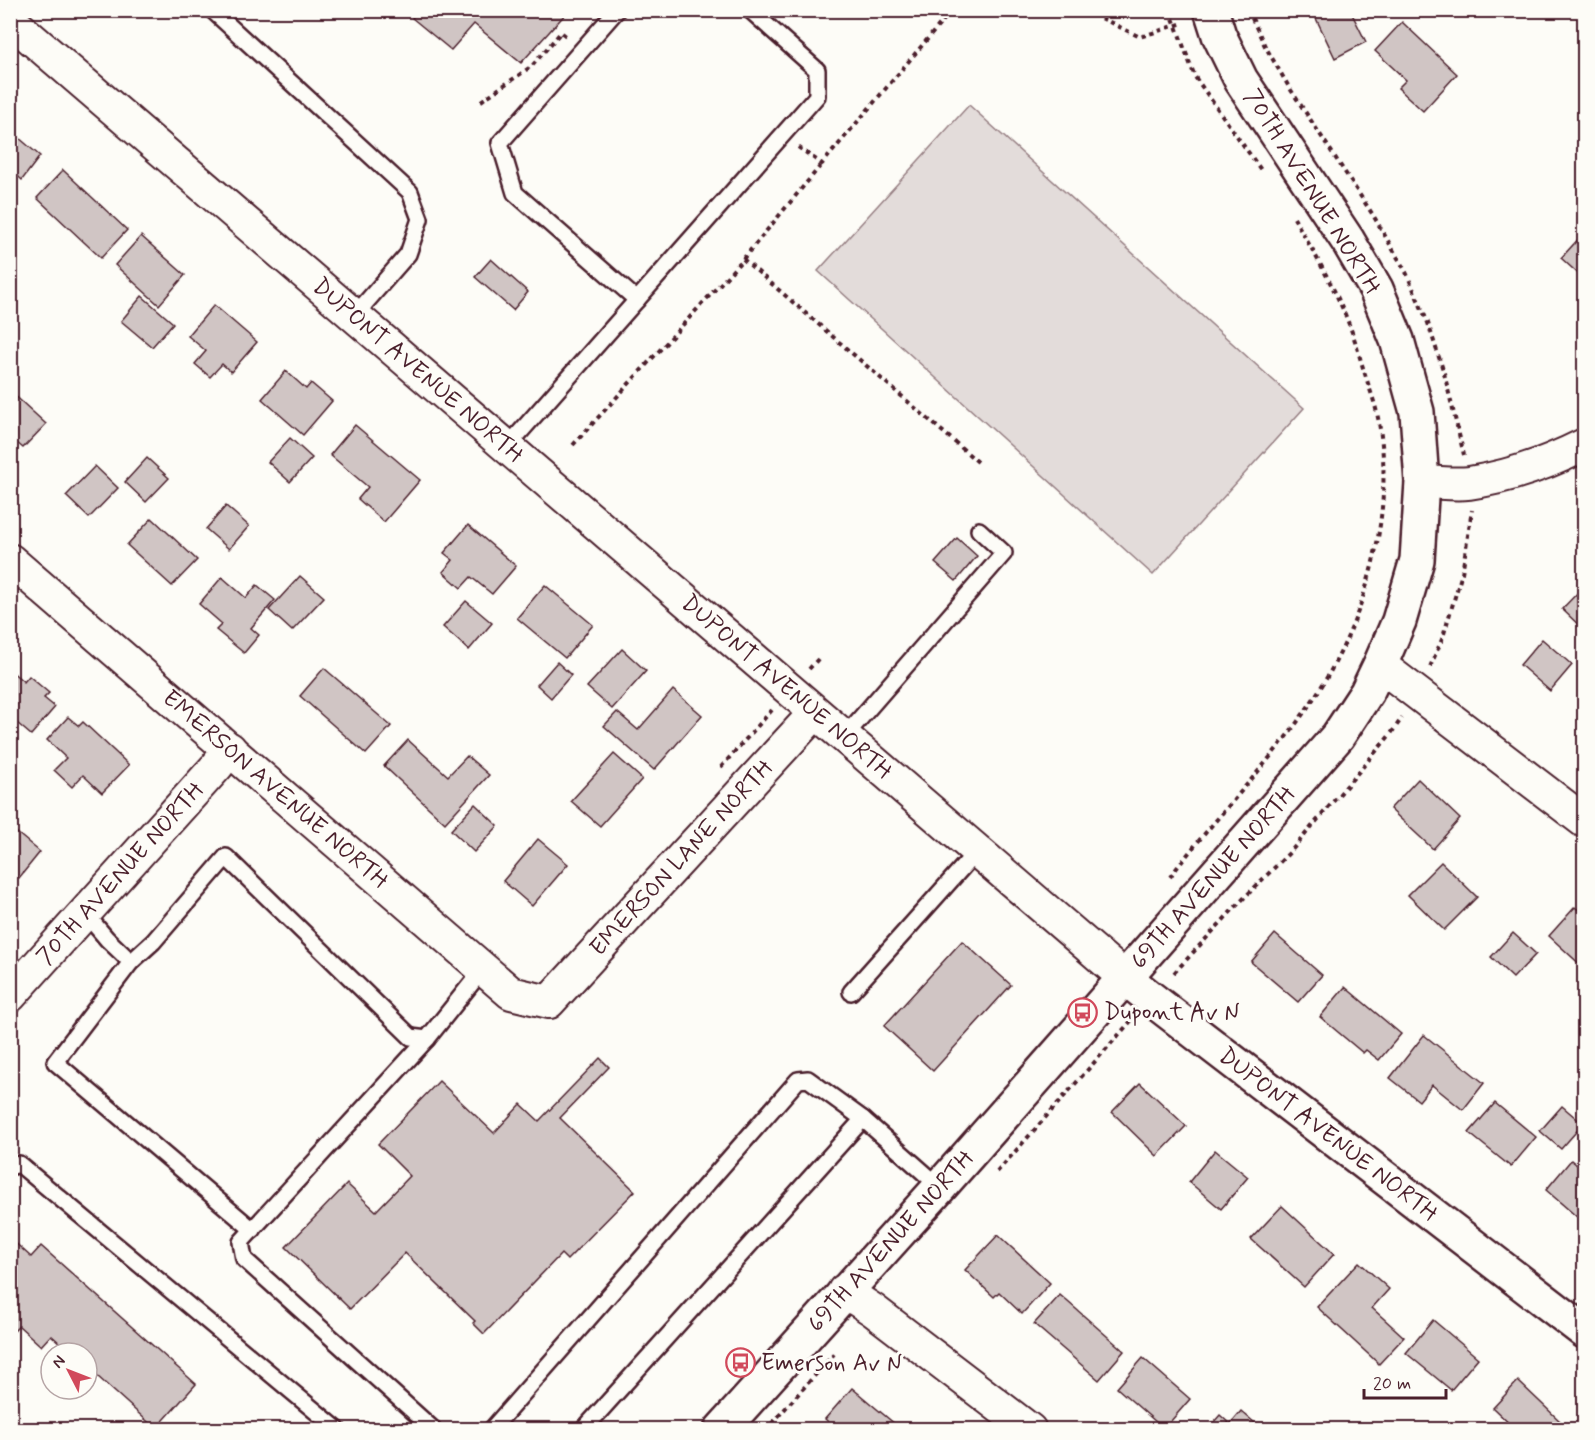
<svg xmlns="http://www.w3.org/2000/svg" width="1595" height="1440" viewBox="0 0 1595 1440" font-family="Mynerve,sans-serif">
  <style>
    .green { fill: #e3dcda; stroke: #967e82; stroke-width: 1.5 }
    .building { fill: #d0c5c4; stroke: #4a1f2b; stroke-width: 1.5 }
    .lines { fill: none; stroke-linecap: round; stroke-linejoin: round }
    .service-casing { stroke: #4a1f2b; stroke-width: 20 }
    .minor-casing { stroke: #4a1f2b; stroke-width: 36 }
    .tertiary-casing { stroke: #4a1f2b; stroke-width: 38 }
    .path { stroke: #4a1f2b; stroke-width: 4; stroke-dasharray: 4.5 4.5; stroke-linecap: butt }
    .service { stroke: #fdfcf7; stroke-width: 15 }
    .minor { stroke: #fdfcf7; stroke-width: 32 }
    .tertiary { stroke: #fdfcf7; stroke-width: 33 }
    .labels { text-anchor: middle; dominant-baseline: central; stroke-width: 6; stroke-linejoin: round; paint-order: stroke }
    .street-label { font-size: 24px; fill: #4a1f2b; stroke: #fdfcf7 }
    .poi-label { font-size: 24px; fill: #4a1f2b; stroke: #fdfcf7; text-anchor: start }
  </style>
  <rect width="100%" height="100%" fill="#fdfcf7"/>
  <filter id="ink" filterUnits="userSpaceOnUse"><feTurbulence type="fractalNoise" baseFrequency=".0167" numOctaves="2"/><feDisplacementMap in="SourceGraphic" scale="12" xChannelSelector="R" yChannelSelector="G"/><feConvolveMatrix kernelMatrix="1 2 1 2 8 2 1 2 1" color-interpolation-filters="sRGB"/></filter>
  <g filter="url(#ink)">
    <polygon class="green" points="969,105 1304,408 1153,575 818,271"/>
    <g class="building">
      <polygon points="418,10 569,10 521,63 474,24 451,50 412,18"/>
      <polygon points="1312,10 1350,10 1366,42 1335,58"/>
      <polygon points="1402,22 1457,74 1423,111 1398,88 1406,80 1375,51"/>
      <polygon points="10,130 40,156 22,180 10,169"/>
      <polygon points="63,170 127,230 101,258 37,198"/>
      <polygon points="1584,233 1584,279 1561,258"/>
      <polygon points="141,236 185,275 159,305 115,265"/>
      <polygon points="491,259 528,292 513,310 475,277"/>
      <polygon points="142,296 173,323 152,347 121,321"/>
      <polygon points="214,305 257,342 231,372 222,364 210,377 195,364 206,351 188,336"/>
      <polygon points="286,371 306,389 311,383 332,401 303,435 262,399"/>
      <polygon points="10,391 46,424 23,448 10,437"/>
      <polygon points="355,425 420,480 384,522 358,499 368,487 330,455"/>
      <polygon points="290,438 312,458 290,482 268,462"/>
      <polygon points="147,458 169,478 146,502 125,482"/>
      <polygon points="95,466 118,488 89,518 66,496"/>
      <polygon points="226,506 249,526 229,549 206,529"/>
      <polygon points="152,518 197,560 172,586 127,545"/>
      <polygon points="468,525 516,566 492,594 471,577 461,588 443,572 453,560 444,553"/>
      <polygon points="957,538 977,556 956,581 935,563"/>
      <polygon points="300,576 324,597 292,631 269,610"/>
      <polygon points="222,577 246,598 257,585 275,600 251,628 259,635 244,653 216,630 222,624 199,604"/>
      <polygon points="545,585 593,625 565,658 517,618"/>
      <polygon points="1584,586 1584,630 1562,609"/>
      <polygon points="466,601 492,623 469,650 443,627"/>
      <polygon points="1542,639 1572,665 1550,691 1520,665"/>
      <polygon points="622,649 646,671 612,709 587,687"/>
      <polygon points="557,662 571,675 551,698 537,685"/>
      <polygon points="324,668 391,726 366,754 300,696"/>
      <polygon points="10,670 24,682 29,676 49,693 44,698 55,707 31,735 10,717"/>
      <polygon points="673,690 702,715 654,770 604,726 617,712 638,730"/>
      <polygon points="68,717 79,726 83,722 129,765 102,793 83,775 72,787 54,770 66,758 47,740"/>
      <polygon points="408,740 448,776 467,756 489,775 445,823 384,766"/>
      <polygon points="614,754 642,779 600,826 571,801"/>
      <polygon points="1418,779 1460,819 1433,849 1390,809"/>
      <polygon points="475,804 498,826 474,852 451,830"/>
      <polygon points="10,827 40,852 19,878 10,871"/>
      <polygon points="538,839 568,864 532,906 503,881"/>
      <polygon points="1441,862 1477,897 1444,930 1408,895"/>
      <polygon points="1575,907 1584,915 1584,968 1549,936"/>
      <polygon points="1513,933 1536,954 1513,978 1491,957"/>
      <polygon points="1275,934 1322,975 1298,1002 1251,962"/>
      <polygon points="962,941 1011,985 933,1071 884,1026"/>
      <polygon points="1345,987 1401,1034 1379,1060 1366,1050 1363,1053 1320,1017"/>
      <polygon points="1424,1035 1484,1083 1463,1110 1432,1085 1419,1101 1390,1078"/>
      <polygon points="600,1058 609,1067 560,1118 635,1191 567,1260 561,1254 484,1334 473,1323 475,1321 405,1253 350,1309 286,1247 347,1184 376,1211 410,1176 378,1144 439,1081 494,1133 521,1104 539,1121"/>
      <polygon points="1140,1083 1186,1126 1157,1156 1112,1112"/>
      <polygon points="1495,1103 1536,1137 1511,1167 1469,1133"/>
      <polygon points="1562,1106 1583,1124 1561,1149 1540,1131"/>
      <polygon points="1215,1150 1248,1177 1221,1209 1189,1182"/>
      <polygon points="1571,1160 1584,1171 1584,1223 1546,1190"/>
      <polygon points="1282,1206 1334,1254 1304,1287 1251,1239"/>
      <polygon points="998,1235 1050,1283 1022,1314 999,1292 994,1297 965,1270"/>
      <polygon points="11,1239 31,1257 41,1246 196,1384 156,1429 87,1367 87,1353 71,1353 51,1335 41,1346 19,1326 10,1335"/>
      <polygon points="1359,1262 1389,1289 1372,1308 1404,1337 1379,1364 1317,1307"/>
      <polygon points="1060,1295 1124,1351 1099,1380 1034,1324"/>
      <polygon points="1433,1320 1478,1358 1451,1390 1406,1353"/>
      <polygon points="1143,1358 1190,1399 1164,1429 1117,1388"/>
      <polygon points="1518,1381 1560,1421 1553,1430 1516,1430 1493,1408"/>
      <polygon points="852,1388 902,1430 837,1430 825,1419"/>
      <polygon points="1241,1411 1263,1430 1207,1430 1220,1415 1230,1424"/>
    </g>
    <g class="lines">
      <defs>
        <g id="service">
          <polyline points="212,10 410,192 420,219 408,254 354,316"/>
          <polyline points="617,10 500,143 515,193 637,300"/>
          <polyline points="507,447 817,96 817,70 750,10"/>
          <polyline points="844,737 1004,553 979,530"/>
          <polyline points="85,913 107,939 131,962"/>
          <polyline points="851,992 977,851"/>
          <polyline points="10,1167 19,1164 338,1430"/>
          <polyline points="253,1230 55,1062 131,962 153,942 226,857 411,1037 427,1039"/>
          <polyline points="434,1430 244,1259 241,1242 427,1039 483,969"/>
          <polyline points="491,1430 798,1080 808,1079 863,1119"/>
          <polyline points="583,1430 863,1119 940,1187"/>
        </g>
        <g id="minor">
          <path id="s1" d="M10,20L1124,977"/>
          <path d="M1422,482C1438,482 1454,485 1469,483C1510,477 1548,463 1584,445"/>
          <path id="s2" d="M10,560L511,993L549,1002L815,713"/>
          <polyline points="1380,665 1584,821"/>
          <path id="s3" d="M10,996L217,766L230,749"/>
          <polyline points="844,1291 873,1310 1030,1430"/>
        </g>
        <g id="tertiary">
          <path id="s4" d="M1124,977L1149,997L1584,1331"/>
          <path id="s5" d="M721,1430L940,1187L1338,736L1367,692L1380,665L1399,621L1417,560L1422,482L1417,412L1397,340L1376,289L1348,241L1241,80L1219,35L1211,10"/>
        </g>
      </defs>
      <use href="#service" class="service-casing"/>
      <use href="#minor" class="minor-casing"/>
      <use href="#tertiary" class="tertiary-casing"/>
      <g class="path">
        <polyline points="1085,10 1140,37 1183,23"/>
        <polyline points="1170,10 1195,77 1261,170"/>
        <polyline points="1248,10 1265,46 1289,87 1373,215 1406,272 1428,323 1444,373 1464,455"/>
        <polyline points="481,101 532,66 561,32 567,37"/>
        <polyline points="798,147 822,164 952,10"/>
        <polyline points="743,259 979,463"/>
        <polyline points="573,445 743,259 822,164"/>
        <polyline points="1430,667 1443,637 1462,573 1472,510"/>
        <polyline points="809,669 819,658"/>
        <polyline points="721,767 772,710"/>
        <path d="M1170,877C1215,817 1270,764 1312,701C1366,622 1398,509 1377,413C1374,400 1369,387 1365,374C1360,359 1356,342 1350,327C1336,289 1314,253 1294,218"/>
        <polyline points="1174,973 1240,902 1291,851 1390,735 1402,718"/>
        <polyline points="997,1172 1131,1021"/>
        <polyline points="766,1430 834,1354"/>
      </g>
      <use href="#service" class="service"/>
      <use href="#minor" class="minor"/>
      <use href="#tertiary" class="tertiary"/>
    </g>
  </g>
  <defs>
    <symbol id="bus-ring" viewBox="-11 -11 22 22"><circle r="9.5" fill="#fdfcf7" stroke="#d1495b" stroke-width="1.5"/><path d="M-5-6H5V4H4V6H2V4H-2V6H-4V4H-5ZM-3.5-4V0h7V-4ZM-3.5 1.2v1.5H-2V1.2ZM2 1.2v1.5H3.5V1.2Z" fill="#d1495b"/></symbol>
  </defs>
  <g fill-rule="evenodd">
    <use href="#bus-ring" x="1066" y="996" width="33" height="33"/>
    <use href="#bus-ring" x="724" y="1346" width="33" height="33"/>
  </g>
  <g class="labels">
    <g class="street-label">
      <text transform="translate(1312 192) rotate(58)">70TH AVENUE NORTH</text>
      <text stroke="none"><textPath href="#s1" startOffset="538">DUPONT AVENUE NORTH</textPath></text>
      <text stroke="none"><textPath href="#s1" startOffset="1024">DUPONT AVENUE NORTH</textPath></text>
      <text stroke="none"><textPath href="#s2" startOffset="351">EMERSON AVENUE NORTH</textPath></text>
      <text stroke="none"><textPath href="#s2" startOffset="897">EMERSON LANE NORTH</textPath></text>
      <text stroke="none"><textPath href="#s3" startOffset="165">70TH AVENUE NORTH</textPath></text>
      <text stroke="none"><textPath href="#s5" startOffset="740">69TH AVENUE NORTH</textPath></text>
      <text stroke="none"><textPath href="#s4" startOffset="258">DUPONT AVENUE NORTH</textPath></text>
      <text stroke="none"><textPath href="#s5" startOffset="254">69TH AVENUE NORTH</textPath></text>
    </g>
    <g class="poi-label">
      <text x="1104" y="1012">Dupont Av N</text>
      <text x="761" y="1363">Emerson Av N</text>
    </g>
  </g>
  <rect width="1595" height="1440" fill="none" stroke="#fdfcf7" stroke-width="36"/>
  <rect x="18" y="18" width="1559" height="1404" fill="none" stroke="#4a1f2b" stroke-width="2" filter="url(#ink)"/>
  <g transform="translate(69 1371) rotate(312)"><circle r="28" fill="#fdfcf7" stroke="#b5a4a5" stroke-width="1.5"/>
  <path d="M0-4.5L10 22L0 15L-10 22Z" fill="#d1495b"/>
  <text y="-9" font-size="16" font-weight="bold" text-anchor="middle" fill="#4a1f2b">N</text>
  </g>
  <path d="M1364 1389v9h82v-9" fill="none" stroke="#4a1f2b" stroke-width="3"/>
  <text x="1373" y="1389" font-size="18" fill="#4a1f2b" stroke="#fdfcf7" stroke-width="4.5" paint-order="stroke">20 m</text>
</svg>
